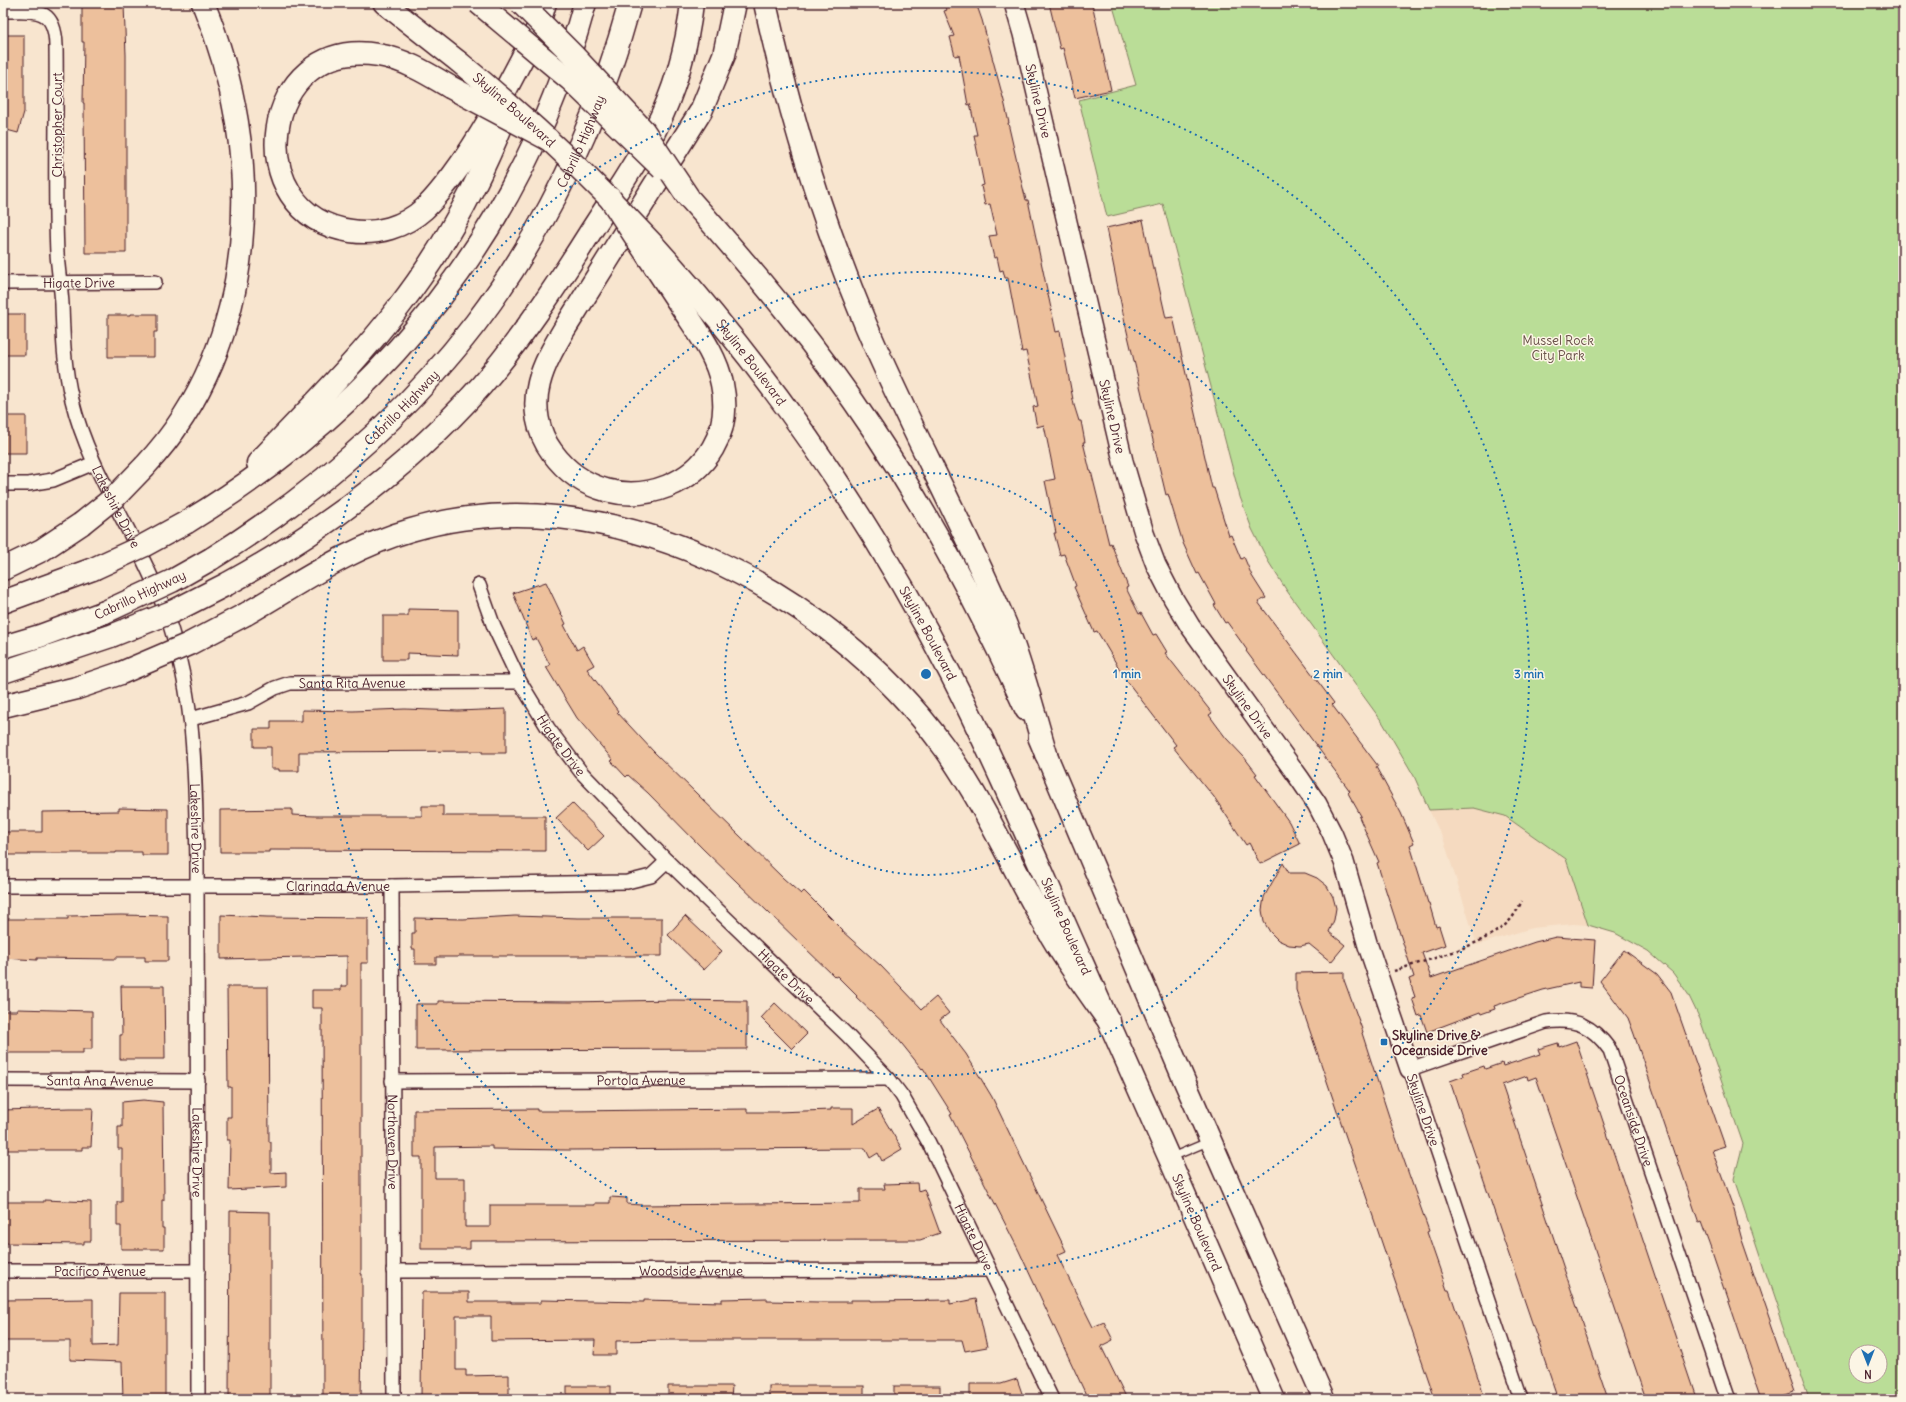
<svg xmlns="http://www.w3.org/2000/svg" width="1906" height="1402" viewBox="0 0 1906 1402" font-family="Delius,sans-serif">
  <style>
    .built { fill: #f5dac0 }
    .green { fill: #badd97; stroke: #827e61; fill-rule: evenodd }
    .building { fill: #edc09c; stroke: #4a1f2b }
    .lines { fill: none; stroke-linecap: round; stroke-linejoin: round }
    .lane-casing { stroke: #4a1f2b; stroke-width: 10 }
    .street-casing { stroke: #4a1f2b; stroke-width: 16 }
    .secondary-casing { stroke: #4a1f2b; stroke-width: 22 }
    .primary-casing { stroke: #4a1f2b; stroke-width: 24 }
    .highway-casing { stroke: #4a1f2b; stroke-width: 25 }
    .path { stroke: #4a1f2b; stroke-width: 2.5; stroke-dasharray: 3 3; stroke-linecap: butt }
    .lane { stroke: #fcf5e5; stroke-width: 7 }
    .street { stroke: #fcf5e5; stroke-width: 13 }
    .secondary { stroke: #fcf5e5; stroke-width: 19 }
    .primary { stroke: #fcf5e5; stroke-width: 21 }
    .highway { stroke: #fcf5e5; stroke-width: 22 }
    .primary-bridge-casing { stroke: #4a1f2b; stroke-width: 24; stroke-linecap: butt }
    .highway-bridge-casing { stroke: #4a1f2b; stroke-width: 25; stroke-linecap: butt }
    .primary-bridge { stroke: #fcf5e5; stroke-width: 21 }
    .highway-bridge { stroke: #fcf5e5; stroke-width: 22 }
    .ring { fill: none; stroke: #1f6fb2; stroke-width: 2; stroke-dasharray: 2 4 }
    .poi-dot { fill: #1f6fb2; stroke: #fcf5e5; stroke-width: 1.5 }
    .labels { text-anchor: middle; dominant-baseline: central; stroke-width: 3; stroke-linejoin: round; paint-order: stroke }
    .street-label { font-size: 13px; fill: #4a1f2b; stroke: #fcf5e5 }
    .park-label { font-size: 13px; fill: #664e46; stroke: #fcf5e5 }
    .poi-label { font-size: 13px; font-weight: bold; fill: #4a1f2b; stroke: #fcf5e5; text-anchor: start }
    .centre { fill: #1f6fb2; stroke: #fcf5e5; stroke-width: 2 }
    .ring-label { font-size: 12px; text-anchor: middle; font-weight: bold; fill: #1f6fb2; stroke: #fcf5e5; stroke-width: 3; stroke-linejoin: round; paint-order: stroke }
  </style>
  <rect width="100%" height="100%" fill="#f8e5cf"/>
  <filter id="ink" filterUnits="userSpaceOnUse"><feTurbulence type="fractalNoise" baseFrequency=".025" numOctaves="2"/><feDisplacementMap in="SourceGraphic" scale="8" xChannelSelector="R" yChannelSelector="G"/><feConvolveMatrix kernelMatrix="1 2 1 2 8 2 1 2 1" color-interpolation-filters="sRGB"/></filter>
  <g filter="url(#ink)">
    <polygon class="built" points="1474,808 1505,816 1567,859 1588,925 1573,924 1532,928 1477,945 1444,841 1429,810"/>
    <path class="green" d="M1112,3H1903V1399H1808L1734,1179L1743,1144L1700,1019L1688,994L1673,973L1648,951L1615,933L1588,925L1566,859L1505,816L1474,808L1429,810L1414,776L1383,723L1287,591L1268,561L1252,529L1240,497L1163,204L1107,217L1079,100L1136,85ZM1856,1352H1880V1376H1856Z"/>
    <g class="building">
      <polygon points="82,3 124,5 126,55 126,253 85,253 84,103 83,103 84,42 82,42"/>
      <polygon points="943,3 976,3 982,20 1004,101 1009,123 1008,123 1022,184 1026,200 1028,200 1056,332 1060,331 1074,405 1079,421 1081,421 1085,442 1083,442 1090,471 1091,471 1109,544 1111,543 1128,587 1126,588 1139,614 1141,613 1153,635 1156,634 1167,652 1165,653 1212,713 1209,715 1226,738 1244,757 1257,774 1255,775 1289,822 1300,844 1260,864 1249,843 1246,845 1214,797 1173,747 1176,745 1126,680 1097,631 1094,632 1074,587 1076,586 1064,554 1060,555 1054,533 1056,533 1045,481 1055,479 1050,454 1044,425 1037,427 1033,407 1038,406 1026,351 1022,352 1008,278 1005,278 1003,270 1000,271 997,257 994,258 989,236 997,235 990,204 985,205 981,186 984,185 974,135 977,135 970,104 968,105 959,55 955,56 950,37 954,36 944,11 947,10"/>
      <polygon points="1049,3 1092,3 1111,90 1075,98 1063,48 1060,49"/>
      <polygon points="3,35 24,35 24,112 18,133 3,129"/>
      <polygon points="1143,220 1153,269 1155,269 1166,318 1173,317 1212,488 1214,488 1229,536 1231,535 1241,559 1244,557 1252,576 1266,598 1258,602 1334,703 1332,705 1378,766 1376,767 1401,813 1414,843 1410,845 1428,903 1429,903 1436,927 1439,926 1445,945 1422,953 1431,978 1535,942 1556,937 1595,940 1592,988 1579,987 1579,982 1543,990 1494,1006 1495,1009 1481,1014 1480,1012 1427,1032 1421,1015 1418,1016 1412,998 1415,997 1409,979 1414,977 1377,863 1379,862 1359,817 1361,816 1348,793 1350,791 1246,651 1247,650 1227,622 1225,623 1214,605 1216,604 1199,573 1197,574 1183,543 1168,494 1166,495 1125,323 1106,228"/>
      <rect x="5" y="314" width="20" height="41"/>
      <polygon points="131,314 157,314 157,332 154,332 154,357 108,357 108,315 131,315"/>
      <rect x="5" y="416" width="21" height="37"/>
      <polygon points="546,582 566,624 564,625 577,650 583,646 594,665 587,669 618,711 617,712 653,751 783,878 801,894 804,891 843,930 842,931 881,966 922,1009 936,997 949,1013 940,1020 966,1054 992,1097 1066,1251 1057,1255 1093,1327 1104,1322 1113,1340 1101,1346 1127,1399 1088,1399 1019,1251 950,1115 952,1114 923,1068 922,1069 890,1029 856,997 857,996 837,976 835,977 703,849 648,793 628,775 626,777 611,761 613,760 577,718 546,667 550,665 536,638 532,640 513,593"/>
      <polygon points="408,609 458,610 458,655 407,653 407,660 383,660 383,616 408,616"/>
      <polygon points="405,709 458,711 506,709 506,753 482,753 482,751 299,752 299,771 279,771 279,769 271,769 271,747 254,747 254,729 271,729 271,721 302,721 302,710 353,711"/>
      <polygon points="572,803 604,836 588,851 556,818"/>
      <polygon points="422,806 443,806 443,816 545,816 545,851 269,850 269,852 220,852 220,810 292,809 292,815 315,816 422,816"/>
      <polygon points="119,808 168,809 168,855 142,855 142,852 116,852 116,853 29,853 29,855 3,855 3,832 42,832 42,812 119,811"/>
      <polygon points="1283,863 1289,873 1305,873 1317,878 1327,886 1333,897 1336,908 1334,920 1329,932 1345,945 1331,962 1309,944 1300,946 1289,945 1278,940 1270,932 1264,922 1262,910 1264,897"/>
      <polygon points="121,915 168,916 168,961 145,961 145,957 116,957 116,959 37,958 37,960 3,958 3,919 68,919 68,916"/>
      <polygon points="221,915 267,917 368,918 368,963 361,963 361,1274 362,1274 362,1326 361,1399 323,1399 322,1008 312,1008 312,990 341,990 341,986 347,986 347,956 221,959"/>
      <polygon points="515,916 578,918 662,918 662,956 458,956 458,957 436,957 436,964 415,964 415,949 412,949 412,933 415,933 415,918 463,919"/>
      <polygon points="685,916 722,951 704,970 668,935"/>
      <polygon points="1624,950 1657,974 1671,992 1725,1146 1712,1150 1734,1210 1742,1240 1794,1391 1771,1399 1762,1399 1712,1252 1701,1222 1699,1223 1676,1155 1675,1156 1634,1034 1628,1018 1600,981"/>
      <polygon points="1344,972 1344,980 1363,1032 1362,1033 1394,1132 1429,1231 1427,1232 1447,1290 1449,1290 1454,1304 1485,1399 1435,1399 1296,990 1296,973"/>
      <polygon points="121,986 164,986 165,1059 120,1059 120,1035 122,1035"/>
      <polygon points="227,987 268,987 269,1142 271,1142 271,1173 286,1172 286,1187 229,1190 230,1140 227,1140 227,1117 231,1117 231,1087 228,1087"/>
      <polygon points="674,1000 747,1001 747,1049 416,1050 416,1004 438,1004 438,1001 570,1002"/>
      <polygon points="775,1003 807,1034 792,1049 761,1018"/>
      <polygon points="17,1009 92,1011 92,1049 83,1049 83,1053 3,1053 3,1011 17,1011"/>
      <polygon points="1576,1041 1695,1395 1692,1396 1693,1399 1646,1399 1536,1077 1528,1080 1527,1076 1502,1085 1608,1399 1558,1399 1458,1105 1450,1081 1464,1076 1463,1073 1484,1066 1485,1069 1502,1063 1503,1066 1540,1054 1538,1049 1558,1043 1559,1047"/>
      <polygon points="143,1100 163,1102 164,1200 162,1200 162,1228 164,1228 164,1249 121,1249 121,1226 117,1226 117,1202 122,1202 122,1149 118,1149 118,1127 122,1127 122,1102"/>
      <polygon points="70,1108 93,1108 91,1147 82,1147 82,1150 3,1150 3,1110"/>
      <polygon points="831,1108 853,1108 853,1124 878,1109 902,1149 882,1161 878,1153 870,1158 865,1148 569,1150 492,1149 492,1146 435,1147 435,1178 465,1178 465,1227 490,1227 490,1205 595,1205 595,1203 610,1203 610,1197 627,1198 627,1204 641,1205 860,1203 860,1189 885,1189 884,1184 917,1183 918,1191 924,1189 940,1233 920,1240 470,1241 470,1249 421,1249 421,1157 414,1157 414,1110 537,1109 537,1111 569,1111 747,1109 747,1112 777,1112 831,1110"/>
      <polygon points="44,1200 91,1202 91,1241 84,1241 84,1244 3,1243 3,1202 44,1202"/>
      <polygon points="230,1211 270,1212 270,1398 229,1398"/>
      <polygon points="422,1292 469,1292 469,1302 511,1302 511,1303 541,1303 541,1300 644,1302 644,1300 722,1302 722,1299 767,1298 767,1301 819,1302 851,1302 851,1300 871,1300 871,1301 950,1300 950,1304 976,1299 987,1347 965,1351 962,1340 669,1340 616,1341 616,1355 594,1355 595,1340 593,1340 491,1341 491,1316 456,1316 456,1370 466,1370 466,1376 509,1375 509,1399 421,1399"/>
      <polygon points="119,1293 165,1293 165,1399 123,1399 122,1362 70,1360 70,1341 3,1341 3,1300 93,1299 93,1346 118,1345"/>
      <polygon points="1017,1379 1024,1399 970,1399 970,1384 1001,1384"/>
      <rect x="567" y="1386" width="44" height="13"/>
      <polygon points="668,1386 732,1386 731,1399 668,1399"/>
      <rect x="769" y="1386" width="95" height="13"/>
      <rect x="894" y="1386" width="46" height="13"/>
    </g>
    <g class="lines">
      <defs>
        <polyline id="lane" points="1172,1157 1210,1141"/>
        <g id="street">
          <path id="s1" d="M3,11C35,11 55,6 56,46C57,115 54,184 57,253C58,270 61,287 62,304C63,337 64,368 72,400C89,471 135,532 161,600C196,690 195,769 197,863L198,1399"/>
          <path id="s2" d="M3,283L155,282"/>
          <polyline points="3,484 28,484 53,480 94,463"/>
          <path id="s3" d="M479,585L494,627L520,682L548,728L581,772L667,861L847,1035L889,1079L902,1096L929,1143L1052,1399"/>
          <path id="s4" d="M191,719L248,703L275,688L290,683L520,682"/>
          <path id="s5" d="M3,886H392L627,882L651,876L667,861"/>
          <path id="s6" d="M392,886L394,1399"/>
          <path id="s7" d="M3,1080L198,1081"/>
          <path id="s8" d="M392,1081L889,1079"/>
          <path id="s9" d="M3,1271H198"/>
          <path id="s10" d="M393,1271L990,1270"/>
          <path id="s11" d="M1521,1399L1410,1069L1546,1022C1576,1018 1592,1025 1610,1050L1728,1399"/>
        </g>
        <g id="secondary">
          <path id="s12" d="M1014,3L1023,34L1123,461L1144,533L1156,565L1173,598L1190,626L1300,779L1317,804L1332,833L1344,862L1368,946L1410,1069"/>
        </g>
        <g id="primary">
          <polyline points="384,3 459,62"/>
          <path d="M688,197C754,271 818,347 873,430C932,519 982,613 1026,710"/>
          <path id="s13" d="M655,246C772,376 871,519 951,675C998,767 1038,863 1080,957C1146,1104 1210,1251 1274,1399"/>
          <polyline points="1039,738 1184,1080 1324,1399"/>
        </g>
        <g id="highway">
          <path d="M765,3C789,112 822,220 865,323C908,425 962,521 1005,623C1022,665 1033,711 1046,754"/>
          <polyline points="535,37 545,3"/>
          <path d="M450,87C428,74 404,59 378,55C260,35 237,215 351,231C377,235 404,227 424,209C435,199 444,187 453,175C487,130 511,79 537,30"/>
          <path d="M648,256C661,276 674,295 687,315C701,336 717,358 722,384C743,483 612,535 552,452C537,432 533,406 539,383C544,363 555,345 565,328L701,111L724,55L735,3"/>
          <path d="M258,463C305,413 356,363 398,308C445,248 481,179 509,107"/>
          <path d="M145,466C261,342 266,154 203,3"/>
          <path d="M187,522C385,402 524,228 585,3"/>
          <path id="s14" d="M211,559C425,426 563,248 630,3"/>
          <polyline points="3,569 42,550 81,524"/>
          <path d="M227,584C322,532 409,467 481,386C522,338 557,285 591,231C613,198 634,165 654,132C675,91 687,48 692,3"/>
          <polyline points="3,602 93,569"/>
          <path d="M246,614C300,583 351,547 411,530C606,472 830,590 944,747C987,807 1015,874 1052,937C1069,966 1089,993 1109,1021"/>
          <polyline points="3,647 40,636 105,612"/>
          <polyline points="3,672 111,636"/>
          <polyline points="3,706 77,688 121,673"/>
        </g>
      </defs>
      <use href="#lane" class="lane-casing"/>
      <use href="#street" class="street-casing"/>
      <use href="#secondary" class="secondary-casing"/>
      <use href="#primary" class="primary-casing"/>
      <use href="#highway" class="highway-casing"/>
      <path class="path" d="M1394,971C1426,960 1489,945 1511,919C1515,914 1519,907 1522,901"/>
      <use href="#lane" class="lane"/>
      <use href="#street" class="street"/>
      <use href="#secondary" class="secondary"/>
      <use href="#primary" class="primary"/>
      <use href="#highway" class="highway"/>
      <defs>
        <g id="primary-bridge">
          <polyline points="478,3 570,80 662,169"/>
          <path id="s15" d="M459,62C529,119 594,180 655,246"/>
        </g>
        <g id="highway-bridge">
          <polyline points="521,3 573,55 643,130 688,197"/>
          <polyline points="450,87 548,139"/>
          <polyline points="610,198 648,256"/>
          <polyline points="81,524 116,496 145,466"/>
          <polyline points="93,569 143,546 187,522"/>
          <polyline points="105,612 172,581 211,559"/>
          <polyline points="111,636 174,611 227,584"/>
          <polyline points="121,673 189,644 246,614"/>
        </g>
      </defs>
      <use href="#primary-bridge" class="primary-bridge-casing"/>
      <use href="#highway-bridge" class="highway-bridge-casing"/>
      <use href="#primary-bridge" class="primary-bridge"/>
      <use href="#highway-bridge" class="highway-bridge"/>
    </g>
  </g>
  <g class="ring">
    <circle cx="926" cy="674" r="201"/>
    <circle cx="926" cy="674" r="402"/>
    <circle cx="926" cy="674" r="603"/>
  </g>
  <rect class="poi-dot" x="1380" y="1038" width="8" height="8" rx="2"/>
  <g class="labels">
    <g class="street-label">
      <text stroke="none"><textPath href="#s12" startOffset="101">Skyline Drive</textPath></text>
      <text stroke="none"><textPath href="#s15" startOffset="73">Skyline Boulevard</textPath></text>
      <text transform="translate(57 125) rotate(-90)">Christopher Court</text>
      <text stroke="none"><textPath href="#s14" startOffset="567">Cabrillo Highway</textPath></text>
      <text stroke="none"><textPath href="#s2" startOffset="76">Higate Drive</textPath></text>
      <text stroke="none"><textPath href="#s13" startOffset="151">Skyline Boulevard</textPath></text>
      <text stroke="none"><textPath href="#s14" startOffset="244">Cabrillo Highway</textPath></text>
      <text stroke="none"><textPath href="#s12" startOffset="425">Skyline Drive</textPath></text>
      <text stroke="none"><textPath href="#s1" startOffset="547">Lakeshire Drive</textPath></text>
      <text transform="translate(140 595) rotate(-25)">Cabrillo Highway</text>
      <text stroke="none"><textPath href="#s13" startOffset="475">Skyline Boulevard</textPath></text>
      <text stroke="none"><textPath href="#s4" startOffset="168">Santa Rita Avenue</textPath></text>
      <text stroke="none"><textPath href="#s12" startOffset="749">Skyline Drive</textPath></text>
      <text stroke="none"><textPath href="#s3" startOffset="181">Higate Drive</textPath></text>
      <text stroke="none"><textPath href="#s1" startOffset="883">Lakeshire Drive</textPath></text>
      <text stroke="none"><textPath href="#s5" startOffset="335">Clarinada Avenue</textPath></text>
      <text stroke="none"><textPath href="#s13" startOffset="799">Skyline Boulevard</textPath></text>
      <text stroke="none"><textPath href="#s3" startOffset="504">Higate Drive</textPath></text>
      <text stroke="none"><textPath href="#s8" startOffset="249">Portola Avenue</textPath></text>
      <text stroke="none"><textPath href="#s7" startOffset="97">Santa Ana Avenue</textPath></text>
      <text transform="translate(1423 1110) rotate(71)">Skyline Drive</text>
      <text stroke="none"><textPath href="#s11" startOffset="641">Oceanside Drive</textPath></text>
      <text stroke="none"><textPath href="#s6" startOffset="256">Northaven Drive</textPath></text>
      <text stroke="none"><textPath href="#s1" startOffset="1207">Lakeshire Drive</textPath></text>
      <text stroke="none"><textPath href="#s13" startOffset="1123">Skyline Boulevard</textPath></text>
      <text stroke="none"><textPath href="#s3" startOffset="829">Higate Drive</textPath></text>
      <text stroke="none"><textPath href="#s9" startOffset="97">Pacifico Avenue</textPath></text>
      <text stroke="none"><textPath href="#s10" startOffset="298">Woodside Avenue</textPath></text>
    </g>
    <g class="park-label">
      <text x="1558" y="340">Mussel Rock<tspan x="1558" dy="15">City Park</tspan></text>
    </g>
    <g class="poi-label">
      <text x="1392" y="1035">Skyline Drive &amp;<tspan x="1392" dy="15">Oceanside Drive</tspan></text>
    </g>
  </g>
  <circle cx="926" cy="674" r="6" class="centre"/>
  <g class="ring-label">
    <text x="1127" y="678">1 min</text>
    <text x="1328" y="678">2 min</text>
    <text x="1529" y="678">3 min</text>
  </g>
  <rect width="1906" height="1402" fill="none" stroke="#fcf5e5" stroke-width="16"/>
  <rect x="8" y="8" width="1890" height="1386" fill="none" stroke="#4a1f2b" stroke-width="1.5" filter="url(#ink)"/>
  <g transform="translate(1868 1364) rotate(180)"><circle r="19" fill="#fcf5e5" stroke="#b59f9b"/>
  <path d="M0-3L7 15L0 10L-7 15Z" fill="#1f6fb2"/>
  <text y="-6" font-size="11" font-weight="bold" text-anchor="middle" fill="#4a1f2b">N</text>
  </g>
</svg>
